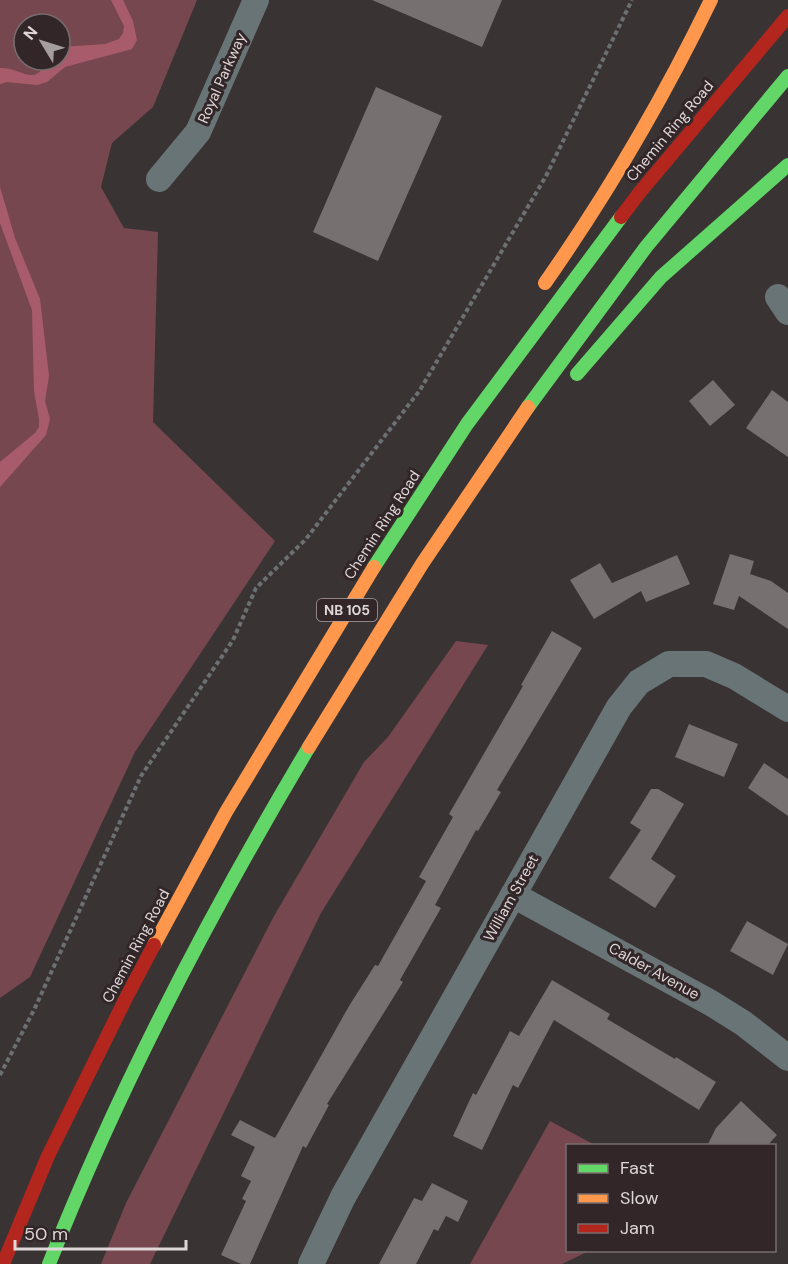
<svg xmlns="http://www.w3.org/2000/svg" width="788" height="1264" viewBox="0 0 788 1264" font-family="'DM Sans',sans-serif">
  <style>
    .green { fill: #774750; fill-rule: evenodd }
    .water { fill: #a85c6b }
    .building { fill: #767071 }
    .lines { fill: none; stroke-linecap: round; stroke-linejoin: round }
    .path { stroke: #6b7073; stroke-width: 4; stroke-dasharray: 4.5 3; stroke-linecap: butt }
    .street { stroke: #697477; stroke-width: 26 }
    .fast { stroke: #63d668; stroke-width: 14 }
    .slow { stroke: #ff974d; stroke-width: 14 }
    .jam { stroke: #b3261e; stroke-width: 14 }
    .labels { text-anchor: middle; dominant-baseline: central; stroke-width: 6; stroke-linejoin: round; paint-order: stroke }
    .shield { fill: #322628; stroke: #aba2a3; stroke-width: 1.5 }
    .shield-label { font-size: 14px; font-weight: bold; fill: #dfd7d8 }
    .street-label { font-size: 15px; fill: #dfd7d8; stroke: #322628 }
  </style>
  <rect width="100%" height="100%" fill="#393333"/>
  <g class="green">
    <path d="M0,0H197L153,107L112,143L101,187L124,228L158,232L153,422L275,541L135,752L30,977L0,998ZM24,24H60V60H24Z"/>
    <polygon points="456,641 488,645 321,913 150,1264 101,1264 126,1203 274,916 364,762 388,737"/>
    <polygon points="550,1121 595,1145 568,1146 568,1250 589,1251 562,1264 470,1264"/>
  </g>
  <g class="water">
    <path d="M111,0H123L133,21L137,40L132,49L65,67L47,82L37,85L7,82L0,84V68C21,67 35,89 47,60H60L61,47L105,44L119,39L123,33L124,26Z"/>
    <polygon points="0,187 15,238 40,299 49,376 45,401 50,419 46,435 0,487 0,462 35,433 39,427 39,419 34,391 32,310 0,223"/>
  </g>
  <g class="building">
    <polygon points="372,0 502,0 482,47"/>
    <polygon points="376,87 442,116 378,261 313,232"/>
    <polygon points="713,380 735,405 710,426 689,401"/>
    <polygon points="772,390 788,402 788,457 746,428"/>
    <polygon points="730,554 754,561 750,574 771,581 788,593 788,629 739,596 734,610 713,604"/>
    <polygon points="677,555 690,584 646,602 641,591 594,619 570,580 600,563 612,583"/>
    <polygon points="552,631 582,648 497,790 501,792 478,831 476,830 435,905 441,908 400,980 403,982 327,1104 329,1105 306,1148 303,1146 250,1264 241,1264 221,1255 246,1201 242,1199 251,1181 241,1176 255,1147 231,1135 240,1120 275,1138 349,1006 375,965 378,966 426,881 419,877 453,817 449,814 523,686 521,685"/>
    <polygon points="689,724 738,744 724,777 675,757"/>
    <polygon points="764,763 788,779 788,816 748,788"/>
    <polygon points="651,789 658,789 684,804 651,859 676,876 655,908 609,878 641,830 630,823"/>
    <polygon points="747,921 788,944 773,975 730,951"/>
    <polygon points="552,980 610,1014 607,1019 675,1059 676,1057 716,1082 699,1110 554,1020 518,1088 513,1085 482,1150 453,1136 473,1093 476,1095 510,1031 519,1036"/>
    <polygon points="741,1101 777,1135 767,1146 707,1146 716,1128"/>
    <polygon points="432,1183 468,1201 458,1222 446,1216 438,1231 434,1229 416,1264 379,1264 414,1198 422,1201"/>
  </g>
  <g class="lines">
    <polyline class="path" points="0,1075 34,1010 141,776 233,640 256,588 306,539 420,390 546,176 632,0"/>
    <g class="street">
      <polyline points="159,179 198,132 256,0"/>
      <polyline points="778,297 788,312"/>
      <polyline points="513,895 711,1003 743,1023 788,1058"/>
      <polyline points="311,1264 343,1197 619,707 639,682 669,664 706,664 734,676 788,709"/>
    </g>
    <g class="fast">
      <polyline points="577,374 661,277 788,165"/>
      <polyline points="528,407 646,247 788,76"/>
      <polyline points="374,567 467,424 621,217"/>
      <path d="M49,1264C120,1084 210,913 309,747"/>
    </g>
    <g class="slow">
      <path d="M545,283C608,193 663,99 711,0"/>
      <polyline points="309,747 422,564 528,407"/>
      <polyline points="154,945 226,812 374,567"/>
    </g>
    <g class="jam">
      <polyline points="621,217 640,192 788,16"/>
      <polyline points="3,1264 48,1156 126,998 154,945"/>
    </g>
  </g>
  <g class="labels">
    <rect class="shield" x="317" y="599" width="60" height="22" rx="4.5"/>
    <g class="shield-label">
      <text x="347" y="610">NB 105</text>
    </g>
    <g class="street-label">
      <text transform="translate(222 78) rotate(-66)">Royal Parkway</text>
      <text transform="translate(670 131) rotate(-50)">Chemin Ring Road</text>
      <text transform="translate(382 525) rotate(-57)">Chemin Ring Road</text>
      <text transform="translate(511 898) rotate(-61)">William Street</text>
      <text transform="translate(136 946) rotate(-62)">Chemin Ring Road</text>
      <text transform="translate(654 971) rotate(29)">Calder Avenue</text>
    </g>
  </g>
  <rect x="566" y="1144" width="210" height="108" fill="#322628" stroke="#776d6e" stroke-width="1.5"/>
  <rect x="578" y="1164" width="30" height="9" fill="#63d668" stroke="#776d6e" stroke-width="1.5"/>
  <text x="620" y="1174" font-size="18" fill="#dfd7d8">Fast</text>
  <rect x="578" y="1194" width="30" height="9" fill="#ff974d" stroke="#776d6e" stroke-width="1.5"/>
  <text x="620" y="1204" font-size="18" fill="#dfd7d8">Slow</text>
  <rect x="578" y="1224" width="30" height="9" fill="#b3261e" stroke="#776d6e" stroke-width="1.5"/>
  <text x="620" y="1234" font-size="18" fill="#dfd7d8">Jam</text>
  <g transform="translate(42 42) rotate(308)"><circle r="28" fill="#322628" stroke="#776d6e" stroke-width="1.5"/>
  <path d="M0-4.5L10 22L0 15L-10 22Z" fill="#a59e9e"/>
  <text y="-9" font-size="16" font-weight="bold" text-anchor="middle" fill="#dfd7d8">N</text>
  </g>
  <path d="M15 1240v9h171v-9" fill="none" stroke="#dfd7d8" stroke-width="3"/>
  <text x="24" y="1240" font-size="18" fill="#dfd7d8" stroke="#322628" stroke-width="4.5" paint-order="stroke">50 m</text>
</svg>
